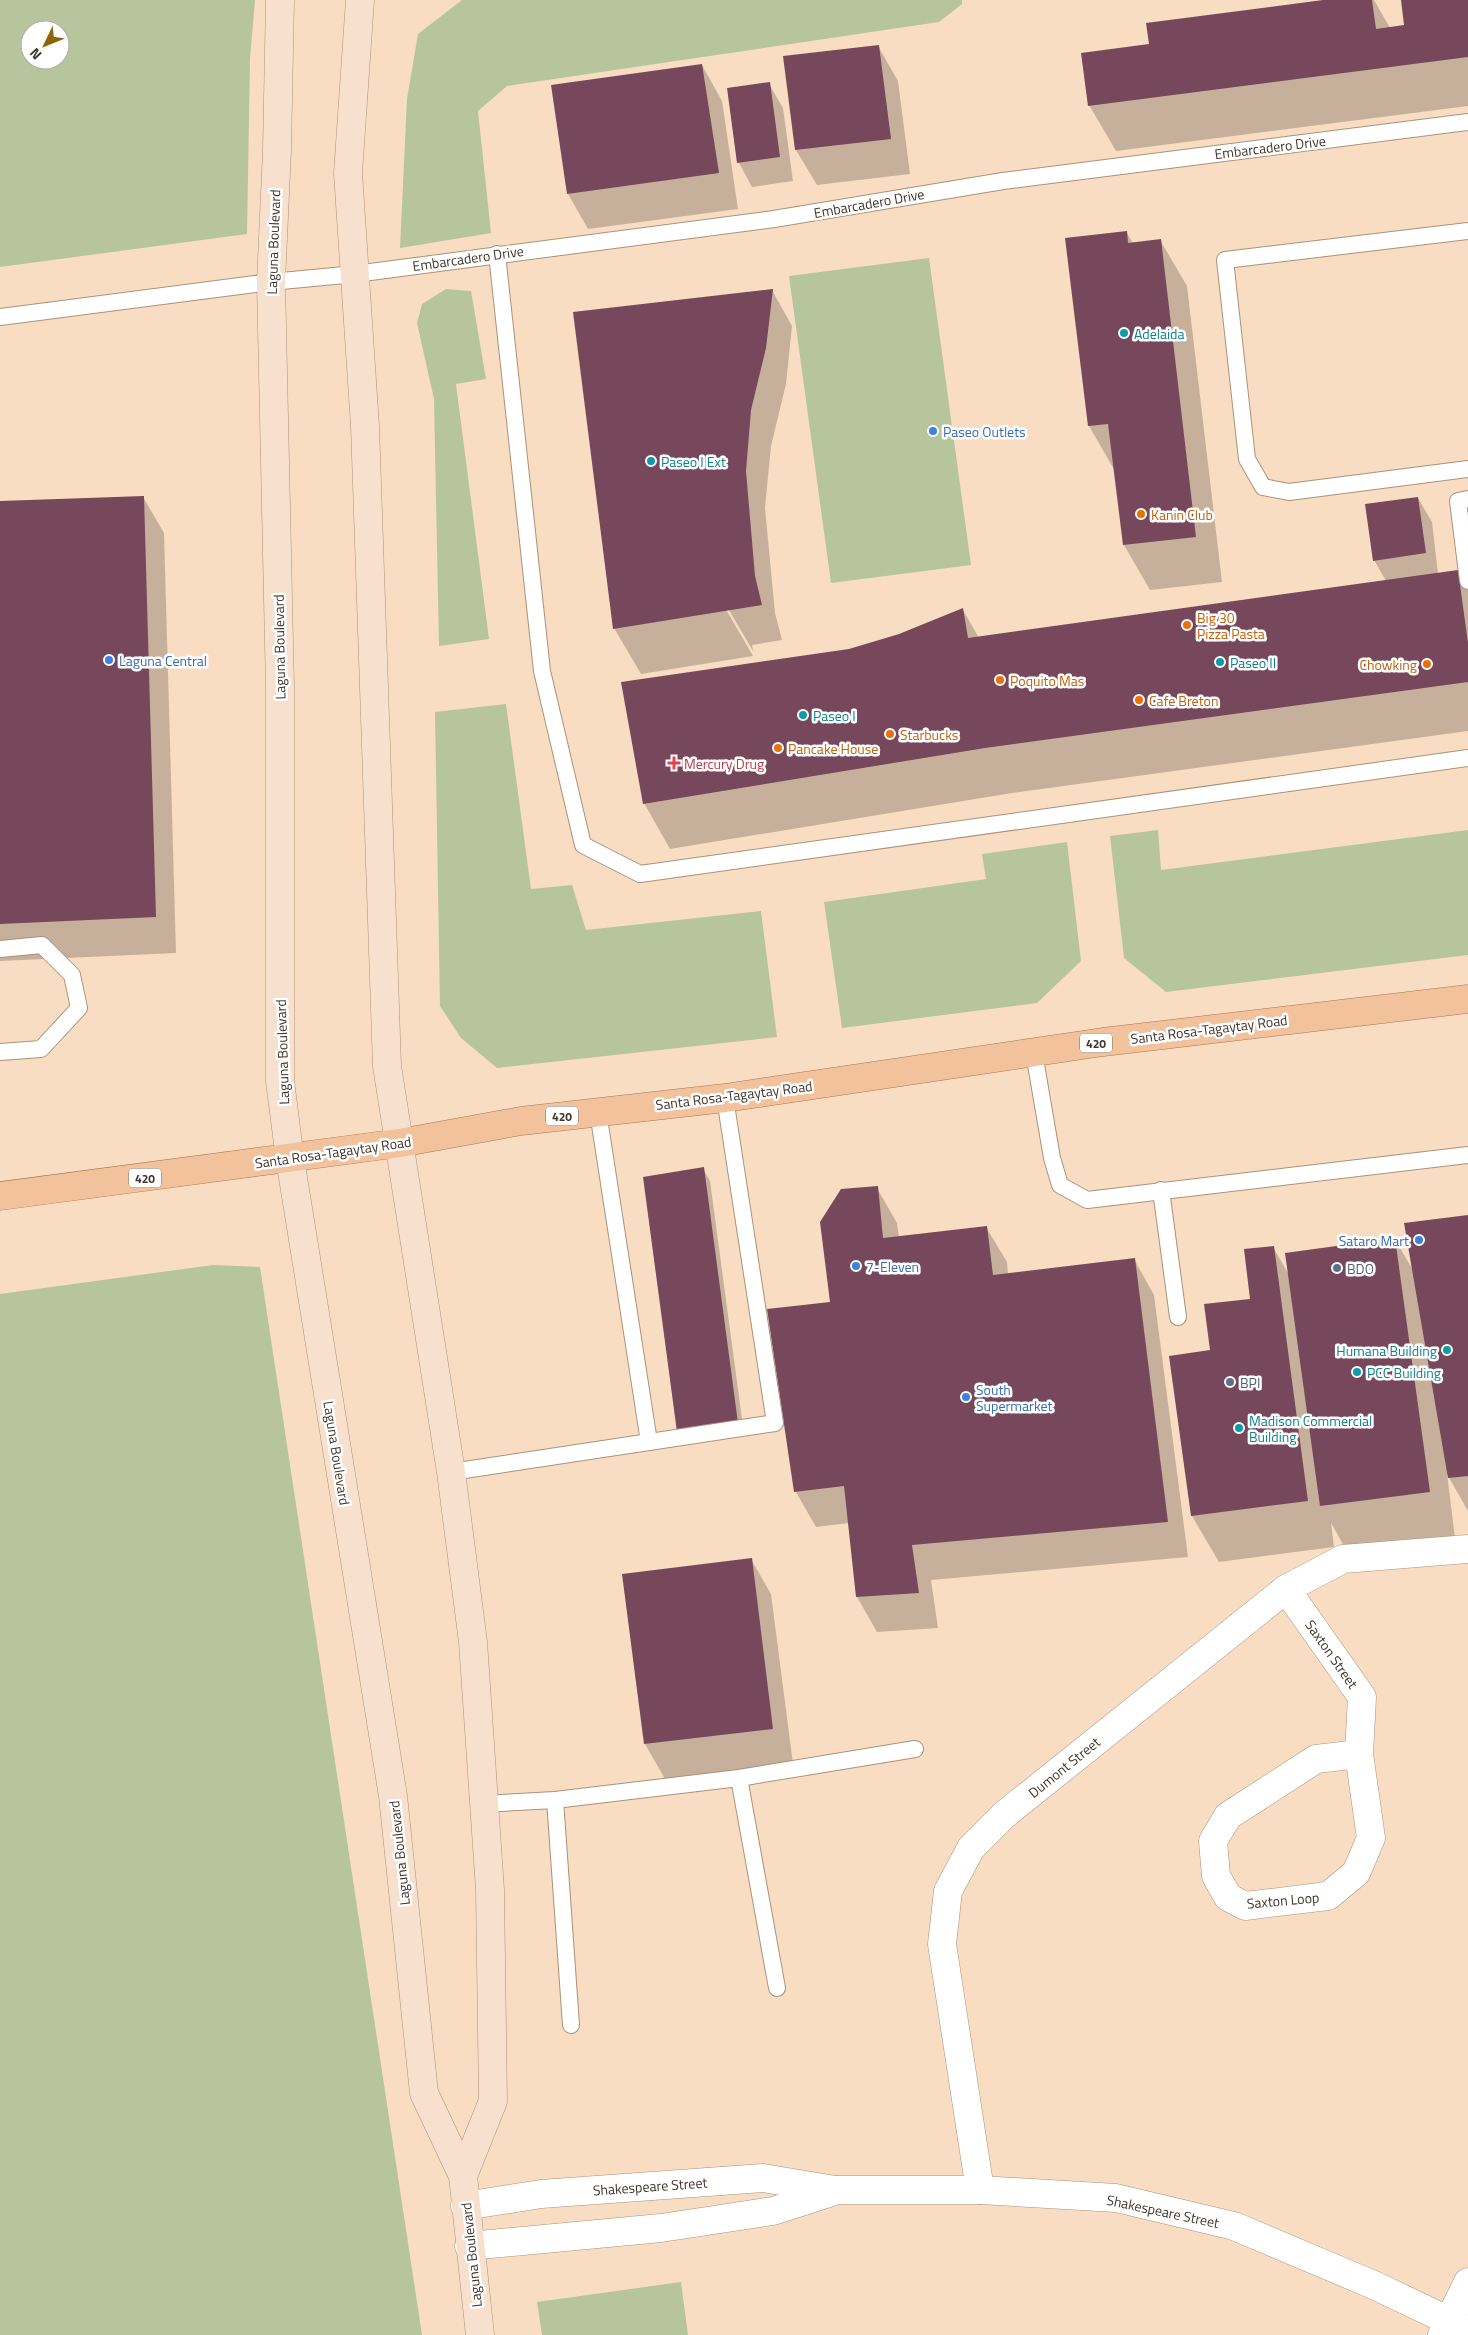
<svg xmlns="http://www.w3.org/2000/svg" width="1468" height="2335" viewBox="0 0 1468 2335" font-family="'Titillium Web',sans-serif">
  <style>
    .green { fill: #b7c59d; fill-rule: evenodd }
    .shadow { fill: #0003 }
    .building { fill: #77475c }
    .lines { fill: none; stroke-linecap: round; stroke-linejoin: round }
    .lane-casing { stroke: #aa9279; stroke-width: 18 }
    .street-casing { stroke: #aa9279; stroke-width: 29 }
    .secondary-casing { stroke: #aa9279; stroke-width: 29 }
    .primary-casing { stroke: #ad764a; stroke-width: 29 }
    .lane { stroke: #fff; stroke-width: 16 }
    .street { stroke: #fff; stroke-width: 28 }
    .secondary { stroke: #f8e0ce; stroke-width: 28 }
    .primary { stroke: #f1c29c; stroke-width: 28 }
    .culture-dot { fill: #0f9aa8; stroke: #fff; stroke-width: 2 }
    .shop-dot { fill: #3f7fe0; stroke: #fff; stroke-width: 2 }
    .food-dot { fill: #e8710a; stroke: #fff; stroke-width: 2 }
    .health-dot { fill: #e0444e; stroke: #fff; stroke-width: 2 }
    .service-dot { fill: #5c6f8a; stroke: #fff; stroke-width: 2 }
    .labels { text-anchor: middle; dominant-baseline: central; stroke-width: 5; stroke-linejoin: round; paint-order: stroke }
    .shield { fill: #fff; stroke: #79726b; stroke-width: 1 }
    .shield-label { font-size: 12px; font-weight: bold; fill: #40352b }
    .street-label { font-size: 14px; fill: #40352b; stroke: #fff }
    .culture-label { font-size: 14px; fill: #0d838f; stroke: #fff; text-anchor: start }
    .shop-label { font-size: 14px; fill: #366cbe; stroke: #fff; text-anchor: start }
    .food-label { font-size: 14px; fill: #c56008; stroke: #fff; text-anchor: start }
    .health-label { font-size: 14px; fill: #be3a42; stroke: #fff; text-anchor: start }
    .service-label { font-size: 14px; fill: #4e5e75; stroke: #fff; text-anchor: start }
  </style>
  <rect width="100%" height="100%" fill="#f8ddc2"/>
  <g class="green">
    <path d="M0,0H255L250,59L247,234L0,267ZM30,30H60V60H30Z"/>
    <polygon points="462,0 962,0 962,4 939,22 507,86 478,111 491,233 400,248 407,99 418,34"/>
    <polygon points="929,258 971,565 831,583 789,276"/>
    <polygon points="446,289 471,291 486,379 456,384 489,639 439,646 434,399 417,323 422,304"/>
    <polygon points="506,704 531,889 572,885 586,930 761,911 777,1037 497,1068 461,1038 440,1006 435,712"/>
    <polygon points="1158,830 1161,870 1468,830 1468,955 1166,992 1124,958 1110,836"/>
    <polygon points="1067,842 1081,961 1037,1003 842,1028 824,902 986,879 982,854"/>
    <polygon points="213,1265 260,1267 422,2335 0,2335 0,1294"/>
    <polygon points="681,2282 688,2335 542,2335 537,2302"/>
  </g>
  <g class="shadow">
    <polygon points="1333,0 1374,0 1390,28 1406,26 1403,0 1468,0 1468,106 1116,151 1089,105 1150,45"/>
    <polygon points="878,46 898,81 910,174 817,185 796,150"/>
    <polygon points="702,65 722,101 738,209 588,229 568,194"/>
    <polygon points="769,84 783,108 793,181 752,187 739,163"/>
    <polygon points="1126,232 1133,243 1160,240 1187,286 1222,582 1150,590 1124,545 1115,471 1089,426"/>
    <polygon points="772,290 792,326 786,384 771,446 765,508 775,613 782,640 752,645 753,651 726,605 724,606 753,656 641,674 614,628"/>
    <polygon points="143,497 164,533 176,953 0,961 0,502"/>
    <polygon points="1418,498 1432,522 1438,574 1458,571 1468,589 1468,731 1012,793 670,849 644,803 849,650 899,635 963,610 979,638 1386,581 1374,560"/>
    <polygon points="703,1169 710,1181 744,1434 685,1443"/>
    <polygon points="877,1188 897,1223 899,1237 986,1227 1007,1262 1008,1274 1134,1259 1154,1295 1188,1557 931,1580 938,1628 877,1632 857,1597 849,1523 816,1527 796,1492 831,1303"/>
    <polygon points="1468,1216 1468,1511 1447,1474 1455,1538 1347,1551 1331,1523 1334,1547 1219,1562 1192,1516 1170,1357 1212,1352 1252,1300 1273,1247 1289,1275 1395,1239 1414,1272"/>
    <polygon points="751,1559 771,1594 793,1764 665,1779 645,1744 623,1575"/>
  </g>
  <g class="building">
    <polygon points="1323,0 1372,0 1376,29 1404,25 1401,0 1468,0 1468,57 1088,106 1081,53 1149,44 1146,23"/>
    <polygon points="879,45 891,139 795,150 783,56"/>
    <polygon points="702,64 719,173 567,194 551,85"/>
    <polygon points="770,82 780,157 737,163 727,88"/>
    <polygon points="1127,231 1128,243 1161,239 1196,537 1123,545 1108,424 1088,426 1065,238"/>
    <polygon points="773,289 766,348 751,410 746,471 755,576 762,605 613,629 573,312"/>
    <polygon points="144,496 156,917 0,924 0,501"/>
    <polygon points="1418,497 1426,553 1373,561 1365,504"/>
    <polygon points="1458,570 1468,643 1468,682 985,748 643,804 621,682 849,649 899,634 963,608 968,638"/>
    <polygon points="704,1167 738,1423 677,1432 643,1177"/>
    <polygon points="878,1186 883,1238 987,1226 993,1275 1135,1258 1168,1522 912,1545 919,1593 856,1597 844,1486 794,1492 767,1309 830,1302 820,1222 841,1189"/>
    <polygon points="1468,1215 1468,1476 1448,1478 1404,1223"/>
    <polygon points="1395,1238 1430,1492 1320,1506 1285,1253"/>
    <polygon points="1274,1246 1308,1501 1191,1516 1169,1356 1210,1350 1204,1304 1250,1299 1244,1249"/>
    <polygon points="752,1558 773,1729 644,1744 622,1574"/>
  </g>
  <g class="lines">
    <defs>
      <g id="lane">
        <polyline points="1468,231 1225,260 1247,459 1263,487 1289,492 1468,469"/>
        <polyline points="497,254 542,671 583,845 640,874 1468,758"/>
        <polyline points="0,317 271,282 355,274 774,219 1003,181 1468,122"/>
        <polyline points="1468,499 1458,501 1468,581"/>
        <polyline points="0,949 42,945 72,975 79,1008 41,1049 0,1052"/>
        <polyline points="1034,1053 1052,1158 1060,1185 1087,1200 1468,1155"/>
        <polyline points="598,1112 649,1442"/>
        <polyline points="1161,1190 1178,1317"/>
        <polyline points="451,1472 775,1423 725,1098"/>
        <polyline points="739,1778 915,1749"/>
        <polyline points="555,1800 571,2025"/>
        <polyline points="483,1804 555,1800 739,1778 777,1988"/>
      </g>
      <g id="street">
        <polyline points="1286,1589 1362,1697 1359,1754 1371,1838 1356,1873 1328,1896 1245,1906 1228,1897 1216,1876 1213,1841 1228,1816 1316,1759 1359,1754"/>
        <polyline points="980,2190 942,1944 948,1891 971,1848 1004,1815 1286,1589 1343,1559 1468,1549"/>
        <polyline points="465,2206 541,2194 763,2178 835,2190 980,2190 1116,2198 1234,2226 1376,2286 1468,2330"/>
        <polyline points="469,2246 661,2228 773,2211 832,2192"/>
        <polyline points="1442,2335 1468,2282"/>
      </g>
      <g id="secondary">
        <polyline points="280,0 277,150 271,282 280,688 280,1081 290,1159 393,1796 424,2093 463,2176 480,2335"/>
        <polyline points="360,0 348,173 365,426 387,1066 451,1472 473,1642 490,1890 493,2101 463,2176"/>
      </g>
      <polyline id="primary" points="0,1196 400,1143 521,1121 725,1098 1103,1042 1468,999"/>
    </defs>
    <use href="#lane" class="lane-casing"/>
    <use href="#street" class="street-casing"/>
    <use href="#secondary" class="secondary-casing"/>
    <use href="#primary" class="primary-casing"/>
    <use href="#lane" class="lane"/>
    <use href="#street" class="street"/>
    <use href="#secondary" class="secondary"/>
    <use href="#primary" class="primary"/>
  </g>
  <g class="culture-dot">
    <circle cx="1124" cy="333" r="5"/>
    <circle cx="651" cy="461" r="5"/>
    <circle cx="1220" cy="662" r="5"/>
    <circle cx="803" cy="715" r="5"/>
    <circle cx="1447" cy="1350" r="5"/>
    <circle cx="1357" cy="1372" r="5"/>
    <circle cx="1239" cy="1428" r="5"/>
  </g>
  <g class="shop-dot">
    <circle cx="933" cy="431" r="5"/>
    <circle cx="109" cy="660" r="5"/>
    <circle cx="1419" cy="1240" r="5"/>
    <circle cx="856" cy="1266" r="5"/>
    <circle cx="966" cy="1397" r="5"/>
  </g>
  <g class="food-dot">
    <circle cx="1141" cy="514" r="5"/>
    <circle cx="1187" cy="625" r="5"/>
    <circle cx="1427" cy="664" r="5"/>
    <circle cx="1000" cy="680" r="5"/>
    <circle cx="1139" cy="700" r="5"/>
    <circle cx="890" cy="734" r="5"/>
    <circle cx="778" cy="748" r="5"/>
  </g>
  <path class="health-dot" d="M671.5 755.5h5v5h5v5h-5v5h-5v-5h-5v-5h5z"/>
  <g class="service-dot">
    <circle cx="1337" cy="1268" r="5"/>
    <circle cx="1230" cy="1382" r="5"/>
  </g>
  <g class="labels">
    <g class="shield">
      <rect x="1080" y="1033.5" width="32" height="19" rx="4"/>
      <rect x="546" y="1106.5" width="32" height="19" rx="4"/>
      <rect x="129" y="1168.5" width="32" height="19" rx="4"/>
    </g>
    <g class="shield-label">
      <text x="1096" y="1043">420</text>
      <text x="562" y="1116">420</text>
      <text x="145" y="1178">420</text>
    </g>
    <g class="street-label">
      <text transform="translate(1270 147) rotate(-7)">Embarcadero Drive</text>
      <text transform="translate(869 203) rotate(-10)">Embarcadero Drive</text>
      <text transform="translate(273 242) rotate(-88)">Laguna Boulevard</text>
      <text transform="translate(468 258) rotate(-8)">Embarcadero Drive</text>
      <text transform="translate(279 647) rotate(-91)">Laguna Boulevard</text>
      <text transform="translate(1209 1029) rotate(-7)">Santa Rosa-Tagaytay Road</text>
      <text transform="translate(282 1052) rotate(-92)">Laguna Boulevard</text>
      <text transform="translate(734 1095) rotate(-7)">Santa Rosa-Tagaytay Road</text>
      <text transform="translate(333 1152) rotate(-8)">Santa Rosa-Tagaytay Road</text>
      <text transform="translate(337 1453) rotate(81)">Laguna Boulevard</text>
      <text transform="translate(1332 1654) rotate(55)">Saxton Street</text>
      <text transform="translate(1064 1767) rotate(-39)">Dumont Street</text>
      <text transform="translate(399 1853) rotate(-96)">Laguna Boulevard</text>
      <text transform="translate(1283 1900) rotate(-5)">Saxton Loop</text>
      <text transform="translate(650 2186) rotate(-4)">Shakespeare Street</text>
      <text transform="translate(1163 2211) rotate(12)">Shakespeare Street</text>
      <text transform="translate(471 2255) rotate(-96)">Laguna Boulevard</text>
    </g>
    <g class="culture-label">
      <text x="1134" y="333">Adelaida</text>
      <text x="661" y="461">Paseo I Ext</text>
      <text x="1230" y="662">Paseo II</text>
      <text x="813" y="715">Paseo I</text>
      <text x="1437" y="1350" text-anchor="end">Humana Building</text>
      <text x="1367" y="1372">PCC Building</text>
      <text x="1249" y="1420">Madison Commercial<tspan x="1249" dy="16">Building</tspan></text>
    </g>
    <g class="shop-label">
      <text x="943" y="431">Paseo Outlets</text>
      <text x="119" y="660">Laguna Central</text>
      <text x="1409" y="1240" text-anchor="end">Sataro Mart</text>
      <text x="866" y="1266">7-Eleven</text>
      <text x="976" y="1389">South<tspan x="976" dy="16">Supermarket</tspan></text>
    </g>
    <g class="food-label">
      <text x="1151" y="514">Kanin Club</text>
      <text x="1197" y="617">Big 30<tspan x="1197" dy="16">Pizza Pasta</tspan></text>
      <text x="1417" y="664" text-anchor="end">Chowking</text>
      <text x="1010" y="680">Poquito Mas</text>
      <text x="1149" y="700">Cafe Breton</text>
      <text x="900" y="734">Starbucks</text>
      <text x="788" y="748">Pancake House</text>
    </g>
    <g class="health-label">
      <text x="684" y="763">Mercury Drug</text>
    </g>
    <g class="service-label">
      <text x="1347" y="1268">BDO</text>
      <text x="1240" y="1382">BPI</text>
    </g>
  </g>
  <g transform="translate(45 45) rotate(227)"><circle r="24" fill="#ffffff" stroke="#b3aeaa"/>
  <path d="M0-4L9 19L0 12L-9 19Z" fill="#8f630a"/>
  <text y="-8" font-size="14" font-weight="bold" text-anchor="middle" fill="#40352b">N</text>
  </g>
</svg>
